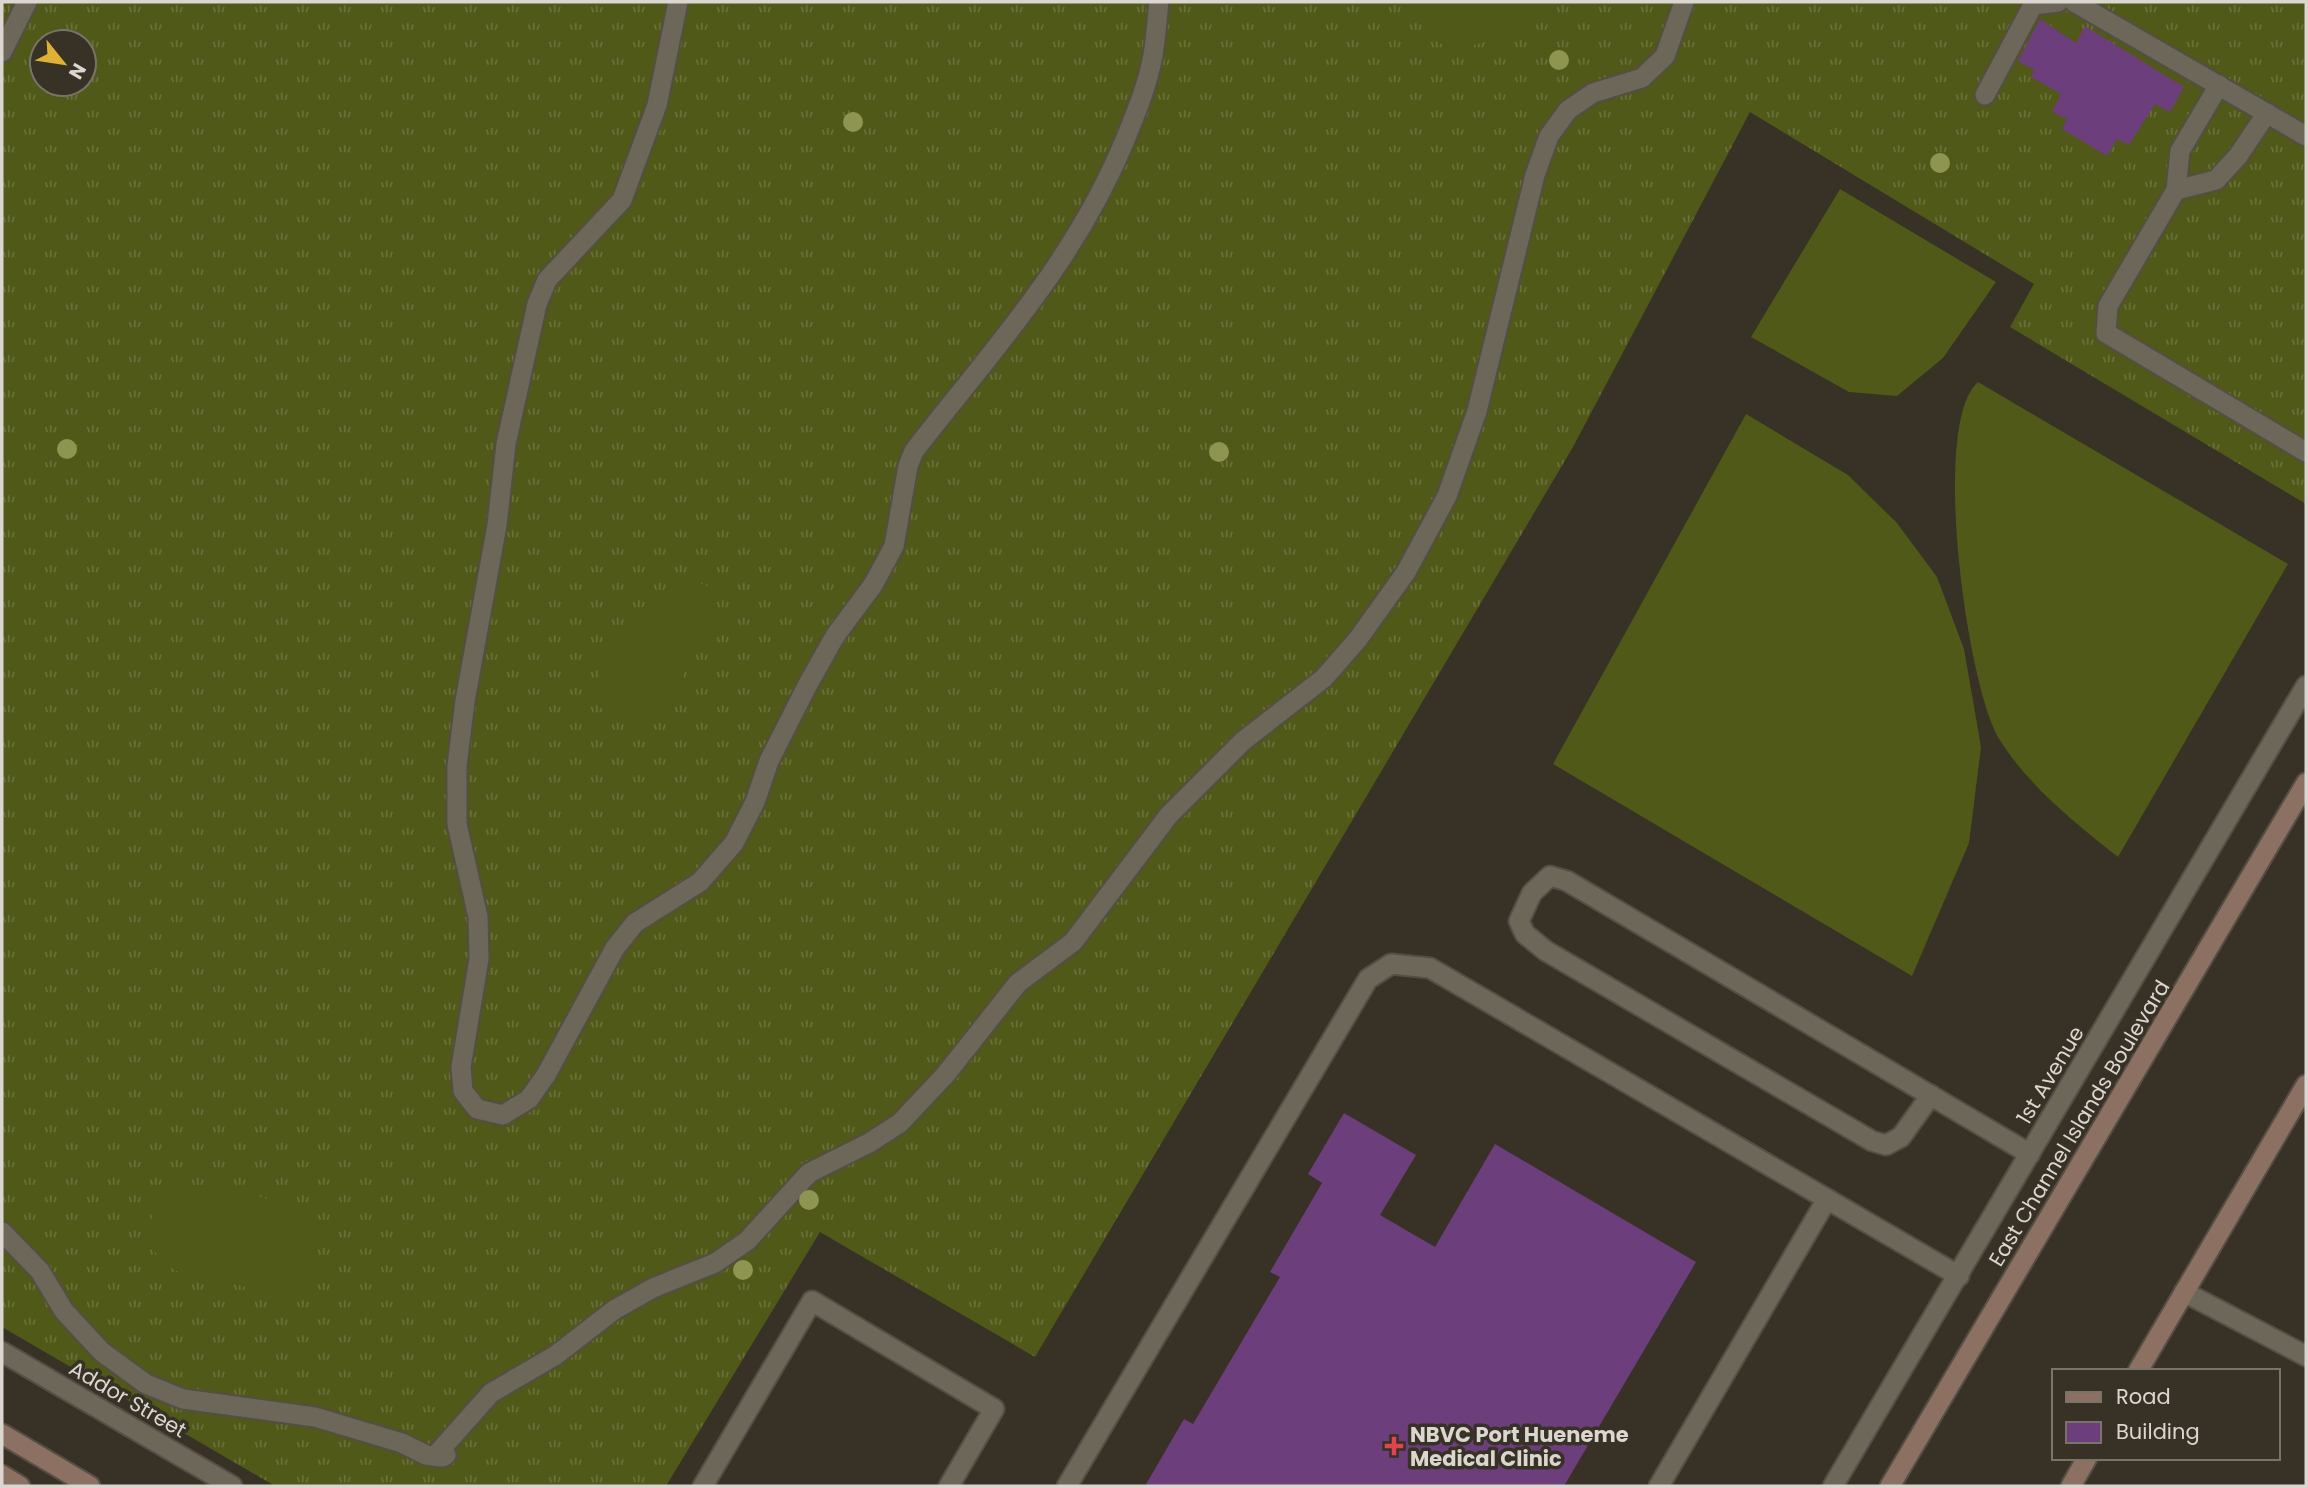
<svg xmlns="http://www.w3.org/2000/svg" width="2308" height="1488" viewBox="0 0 2308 1488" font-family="Poppins,sans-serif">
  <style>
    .grass { fill: url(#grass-tufts); fill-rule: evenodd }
    .garden { fill: #505918 }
    .building { fill: #6d3e7c }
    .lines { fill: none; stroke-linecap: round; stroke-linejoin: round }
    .service-casing { stroke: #544e45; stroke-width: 23 }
    .minor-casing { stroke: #544e45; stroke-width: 23 }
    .secondary-casing { stroke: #544e45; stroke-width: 23 }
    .service { stroke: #6d675a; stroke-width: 19 }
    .minor { stroke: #6d675a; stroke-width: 19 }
    .secondary { stroke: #8c7061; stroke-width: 19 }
    .tree { fill: #8d9550 }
    .health-dot { fill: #e0444e; stroke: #373126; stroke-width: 2.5 }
    .labels { text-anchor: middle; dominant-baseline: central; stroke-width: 7; stroke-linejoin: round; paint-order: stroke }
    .street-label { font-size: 21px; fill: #dbd7d0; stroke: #373126 }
    .poi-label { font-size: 21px; font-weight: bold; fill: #dbd7d0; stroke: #373126; text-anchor: start }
  </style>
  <defs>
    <pattern id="grass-tufts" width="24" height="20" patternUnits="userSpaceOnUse" patternTransform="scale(1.75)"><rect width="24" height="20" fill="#505918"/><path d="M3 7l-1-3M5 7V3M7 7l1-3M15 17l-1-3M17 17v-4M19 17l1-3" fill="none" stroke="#697039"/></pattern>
  </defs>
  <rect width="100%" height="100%" fill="#373126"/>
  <path class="grass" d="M2,2H2306V504L2010,327L2034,284L1750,112L1573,447L1035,1357L820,1232L666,1486H275L2,1327ZM42,42H84V84H42Z"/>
  <g class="garden">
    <path d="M1422,2H1543C1517,26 1464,67 1429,36C1419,26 1417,15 1422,2Z"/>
    <polygon points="1840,189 1996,282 1943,358 1897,396 1849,392 1751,337"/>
    <path d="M1978,382L2288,564L2118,857C2075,823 2027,785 1998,737C1967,684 1930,423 1978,382Z"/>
    <polygon points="1746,414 1848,475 1897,523 1937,577 1964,649 1981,747 1969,843 1912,976 1553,764"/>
    <path d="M684,581C751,583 696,653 681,678C668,697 661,716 639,727L611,719L595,701C594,652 641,599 684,581Z"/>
    <path d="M207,1185C246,1189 312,1205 316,1253C317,1262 312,1275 306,1282C283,1309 246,1284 220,1280C199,1277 182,1278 165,1263C126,1227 165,1187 207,1185Z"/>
  </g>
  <g class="building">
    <polygon points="2040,19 2076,43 2085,26 2184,87 2170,112 2155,104 2129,145 2117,139 2107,156 2062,129 2067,119 2052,112 2061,94 2031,77 2034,70 2018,61"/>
    <polygon points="1344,1113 1416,1155 1380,1215 1435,1247 1495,1144 1696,1262 1564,1486 1145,1486 1184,1419 1193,1424 1280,1277 1270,1272 1322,1183 1308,1174"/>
  </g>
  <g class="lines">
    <defs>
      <g id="service">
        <path d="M678,2L657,105L622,200L547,280L537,304L506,444L497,525L465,701L457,766V824L478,917L479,959L461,1067L463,1091L477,1109L503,1115L529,1099L546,1075L615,948L635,923L700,882L734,843L755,802L769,761L807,686L835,636L873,585L894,546L908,466L914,451C994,348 1074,263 1125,140C1136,113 1148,84 1153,55C1156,37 1157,19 1159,2"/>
        <polyline points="2,52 27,2"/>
        <polyline points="1931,1095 1901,1137 1886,1145 1872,1141 1546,951 1525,934 1519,921 1532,893 1550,876 1567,881 2030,1154"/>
        <polyline points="2,1232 40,1271 64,1311 102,1352 146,1384 183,1399 315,1417 402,1443 426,1455 442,1457 446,1455"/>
        <polyline points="435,1456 491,1393 556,1355 614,1310 653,1288 715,1263 747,1241 809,1173 869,1143 900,1123 946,1074 1018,983 1073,942 1169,815 1243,741 1324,678 1358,639 1406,572 1447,496 1477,411 1535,175 1549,136 1568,110 1593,93 1642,78 1665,56 1684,2"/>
        <polyline points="703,1486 812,1301 994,1409 949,1486"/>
        <polyline points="1067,1486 1368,979 1391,964 1430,968 1827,1199"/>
        <polyline points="1659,1486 1827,1199 1959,1276"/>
      </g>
      <g id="minor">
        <polyline points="2074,2 2306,136"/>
        <polyline points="2219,85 2180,151 2176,190 2108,306 2106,333 2306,452"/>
        <polyline points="1985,95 2033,5 2058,2"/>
        <polyline points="2176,190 2216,180 2238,156 2267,113"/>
        <polyline points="2184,1292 2306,1356"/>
        <polyline points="2,1352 232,1486"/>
        <polyline points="1833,1486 2306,686"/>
      </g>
      <g id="secondary">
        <polyline points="2138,1371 2306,1085"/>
        <polyline points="2,1434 90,1486"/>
        <polyline points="2,1475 20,1486"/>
        <polyline points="1890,1486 2306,783"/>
        <polyline points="2071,1486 2087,1458"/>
      </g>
    </defs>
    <use href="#service" class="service-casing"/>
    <use href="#minor" class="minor-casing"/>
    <use href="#secondary" class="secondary-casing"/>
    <use href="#service" class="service"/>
    <use href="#minor" class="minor"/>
    <use href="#secondary" class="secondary"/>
  </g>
  <g class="tree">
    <circle cx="1559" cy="60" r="10"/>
    <circle cx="853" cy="122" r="10"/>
    <circle cx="1940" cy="163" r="10"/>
    <circle cx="67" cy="449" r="10"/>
    <circle cx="1219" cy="452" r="10"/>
    <circle cx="809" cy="1200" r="10"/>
    <circle cx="743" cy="1270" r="10"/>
  </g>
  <path class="health-dot" d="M1390.5 1435.5h7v7h7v7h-7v7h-7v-7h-7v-7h7z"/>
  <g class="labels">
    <g class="street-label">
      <text transform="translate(2050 1075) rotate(-59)">1st Avenue</text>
      <text transform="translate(2079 1123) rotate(-59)">East Channel Islands Boulevard</text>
      <text transform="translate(128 1399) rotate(30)">Addor Street</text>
    </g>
    <g class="poi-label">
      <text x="1410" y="1434">NBVC Port Hueneme<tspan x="1410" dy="24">Medical Clinic</tspan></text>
    </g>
  </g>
  <rect width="2308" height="1488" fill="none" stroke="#dbd7d0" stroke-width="7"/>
  <rect x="2052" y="1369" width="228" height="91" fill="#373126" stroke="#79736a" stroke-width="2"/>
  <rect x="2066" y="1392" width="35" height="10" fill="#8c7061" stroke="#79736a" stroke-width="2"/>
  <text x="2116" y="1404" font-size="21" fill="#dbd7d0">Road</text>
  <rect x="2066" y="1422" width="35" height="21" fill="#6d3e7c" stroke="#79736a" stroke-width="2"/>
  <text x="2116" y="1439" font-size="21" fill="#dbd7d0">Building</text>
  <g transform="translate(63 63) rotate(120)"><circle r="33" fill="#373126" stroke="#79736a" stroke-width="2"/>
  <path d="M0-5L12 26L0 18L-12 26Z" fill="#dfb133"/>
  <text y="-10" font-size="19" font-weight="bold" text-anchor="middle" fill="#dbd7d0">N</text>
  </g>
</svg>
